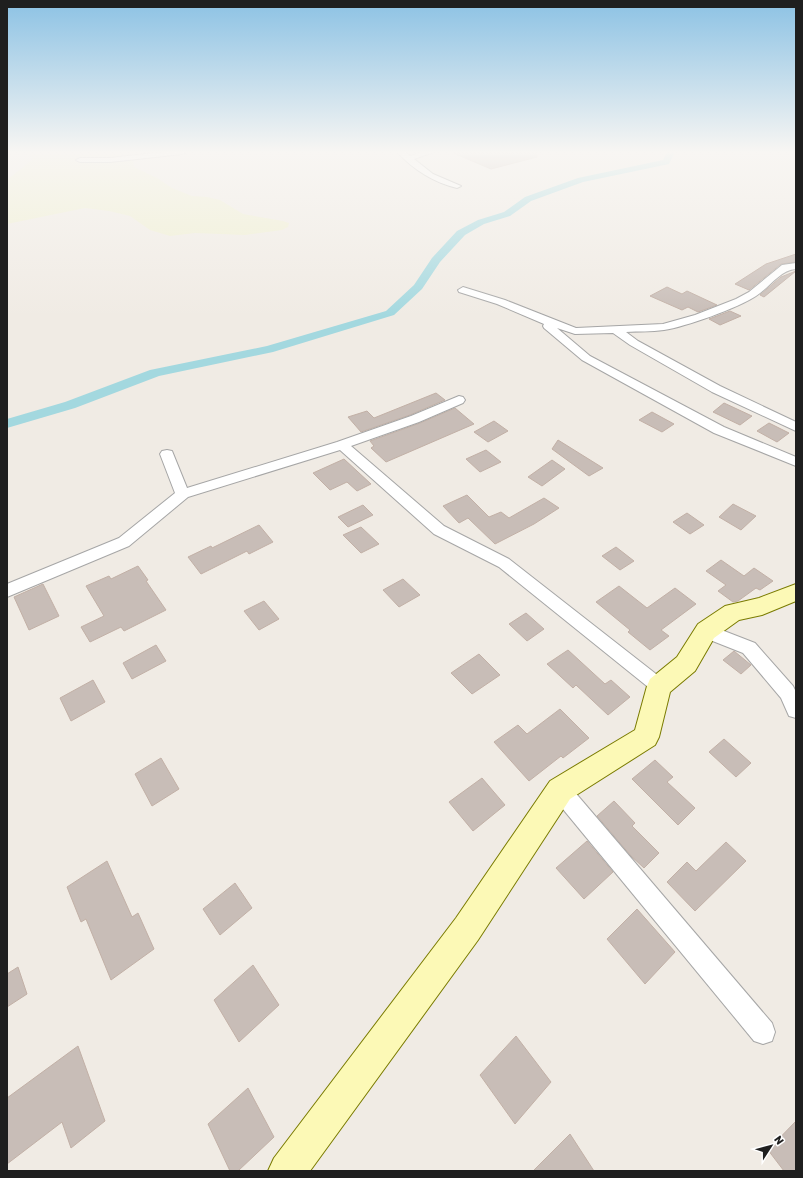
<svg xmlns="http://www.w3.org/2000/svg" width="803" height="1178" viewBox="0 0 803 1178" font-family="Rubik,sans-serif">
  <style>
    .farmland { fill: #efefcf }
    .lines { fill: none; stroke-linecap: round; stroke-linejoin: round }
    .canal { fill: #a3d8df; fill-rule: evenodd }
    .building { fill: #c8bdb7; stroke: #c2b0a6 }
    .street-casing { stroke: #a6a6a6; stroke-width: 2 }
    .secondary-casing { stroke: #7a7b00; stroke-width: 2 }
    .street { fill: #fff; fill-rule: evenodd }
    .secondary { fill: #fcf9b6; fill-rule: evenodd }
  </style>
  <rect width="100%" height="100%" fill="#f0ebe4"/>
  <polygon class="farmland" points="23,152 139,152 133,162 134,167 157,178 172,188 192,196 207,197 220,200 243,214 283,221 289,223 288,227 282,230 245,235 195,233 170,236 150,230 130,216 109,211 85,208 7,224 7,180 32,160 31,157"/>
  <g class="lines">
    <polygon class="canal" points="667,152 675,152 669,164 583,182 531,201 510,216 484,224 465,235 440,262 422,289 394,315 273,352 159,376 75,408 7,428 7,419 65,402 150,370 267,346 386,311 414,285 432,258 457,231 478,220 504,212 525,197 578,178 663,160"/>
  </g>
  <g class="building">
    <polygon points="451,152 536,152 537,157 491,169"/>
    <polygon points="796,254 796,262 781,264 749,290 735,284 766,264"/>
    <polygon points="796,271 764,297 760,295 781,277"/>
    <polygon points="667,287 682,294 687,291 717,305 698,312 688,307 682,310 650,296"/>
    <polygon points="730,311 741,316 720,325 709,319"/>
    <polygon points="436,393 445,400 410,415 361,432 348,417 367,411 374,418"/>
    <polygon points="724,403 752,416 740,425 713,412"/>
    <polygon points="455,408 474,424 386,462 371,448 374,446 370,441 420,423"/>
    <polygon points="652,412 674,424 662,432 639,420"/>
    <polygon points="494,421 508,431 488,442 474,432"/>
    <polygon points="769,423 789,433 777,442 757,431"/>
    <polygon points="558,440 603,468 589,476 552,449"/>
    <polygon points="486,450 501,462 480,472 466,459"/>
    <polygon points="344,459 371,484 357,491 347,482 330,490 313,473"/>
    <polygon points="552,460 565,469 542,486 528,477"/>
    <polygon points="467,495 489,517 501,512 509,518 544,498 559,508 534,524 495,544 468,518 459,523 443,506"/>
    <polygon points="733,504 756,516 741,530 719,517"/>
    <polygon points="363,505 373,515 348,527 338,517"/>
    <polygon points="687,513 704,525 690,534 673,522"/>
    <polygon points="259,525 273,542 249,554 247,551 201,574 188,557 211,546 212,548"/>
    <polygon points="361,527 379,544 361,553 343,535"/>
    <polygon points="616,547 634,561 620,570 602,556"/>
    <polygon points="721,560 744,576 754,568 773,581 760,590 756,588 738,601 733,602 718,591 726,585 706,571"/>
    <polygon points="138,566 148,580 146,581 166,610 124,631 121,627 90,642 81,627 104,616 86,586 109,576 111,579"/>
    <polygon points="403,579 420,595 399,607 383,590"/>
    <polygon points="43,584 59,616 29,630 14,597"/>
    <polygon points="619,586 647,608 675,588 696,604 661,630 669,636 650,650 628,632 630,630 596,602"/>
    <polygon points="264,601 279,619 259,630 244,611"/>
    <polygon points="526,613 544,629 527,641 509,624"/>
    <polygon points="156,645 166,661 132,679 123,663"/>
    <polygon points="568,650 605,684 611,680 630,697 608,715 576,685 573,688 547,664"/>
    <polygon points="734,651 751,665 741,674 723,660"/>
    <polygon points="479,654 500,675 472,694 451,673"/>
    <polygon points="93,680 105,702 71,721 60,698"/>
    <polygon points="560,709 589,738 563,758 561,756 529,781 494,742 518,725 527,734"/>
    <polygon points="724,739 751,763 736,777 709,752"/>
    <polygon points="161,758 179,789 152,806 135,774"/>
    <polygon points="655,760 673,777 667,782 695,808 678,825 632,779"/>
    <polygon points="482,778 505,805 473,831 449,802"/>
    <polygon points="614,801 635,823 632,826 659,853 644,868 631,856 597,816"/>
    <polygon points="587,841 613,872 584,899 556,868"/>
    <polygon points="726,842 746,861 695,911 667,882 687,862 696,871"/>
    <polygon points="107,861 132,917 138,913 154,949 111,980 86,919 81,922 67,887"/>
    <polygon points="235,883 252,908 220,935 203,909"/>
    <polygon points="637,909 675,952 645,984 607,939"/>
    <polygon points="253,965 279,1005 239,1042 214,1000"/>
    <polygon points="18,967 27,994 7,1007 7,974"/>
    <polygon points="516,1036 551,1082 515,1124 480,1075"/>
    <polygon points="78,1046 105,1121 71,1148 62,1122 7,1164 7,1098"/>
    <polygon points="248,1088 274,1137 238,1171 230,1171 208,1124"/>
    <polygon points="796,1121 796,1171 784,1171 768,1150"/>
    <polygon points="570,1134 594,1171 533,1171"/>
  </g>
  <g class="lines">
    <defs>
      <g id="street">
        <polygon points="163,152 186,152 182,154 110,162 80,162 76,160 80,158 110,158"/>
        <path d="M397,152H406L410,156L422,152H434L414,159L433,174L461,186L457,188C433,182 414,170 397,152Z"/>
        <path d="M796,263V269C780,270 770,287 756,296C738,308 685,327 664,330C651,332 639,331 626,332L638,341L720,386L796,422V431L712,392L630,345L613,333L575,334L557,328L590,356L724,427L796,457V466L714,433L582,360L544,328L543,326L544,324L497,304L459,292L458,290L463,287L505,300L576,328L663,324L695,315L736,299L749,292L782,265Z"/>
        <polygon points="459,396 463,397 465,400 463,403 419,422 351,446 444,526 509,559 665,681 668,686 665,691 659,694 653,691 499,567 434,534 340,450 188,497 129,546 7,597 7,584 119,538 175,493 160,454 162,451 167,450 172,451 187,488 337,442 411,416"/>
        <polygon points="706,624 755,643 793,686 796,692 796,718 789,716 781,698 743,653 700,636 698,631 700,626"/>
        <polygon points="560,780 567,783 772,1023 775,1032 772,1041 763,1044 754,1041 553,797 550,790 553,783"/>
      </g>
      <polygon id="secondary" points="796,584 796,601 762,615 739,620 714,638 695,671 670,692 659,737 655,745 570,799 478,940 310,1171 268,1171 274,1158 456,918 550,781 635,730 647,686 650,679 677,657 698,624 725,606 759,598"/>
    </defs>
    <use href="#street" class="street-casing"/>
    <use href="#secondary" class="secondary-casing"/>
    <use href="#street" class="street"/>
    <use href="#secondary" class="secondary"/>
  </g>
  <linearGradient id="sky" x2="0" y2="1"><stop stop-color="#8cc2e4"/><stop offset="0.48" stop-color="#f8f6f3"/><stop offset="1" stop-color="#f8f6f3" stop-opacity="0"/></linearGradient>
  <rect width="803" height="317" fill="url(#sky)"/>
  <rect width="803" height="1178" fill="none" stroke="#1f1f1f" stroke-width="16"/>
  <g transform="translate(771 1146) rotate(54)" stroke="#ffffff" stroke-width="3" paint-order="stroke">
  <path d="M0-3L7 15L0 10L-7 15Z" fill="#1f1f1f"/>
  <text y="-6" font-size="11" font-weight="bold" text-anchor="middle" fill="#1f1f1f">N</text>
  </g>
</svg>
